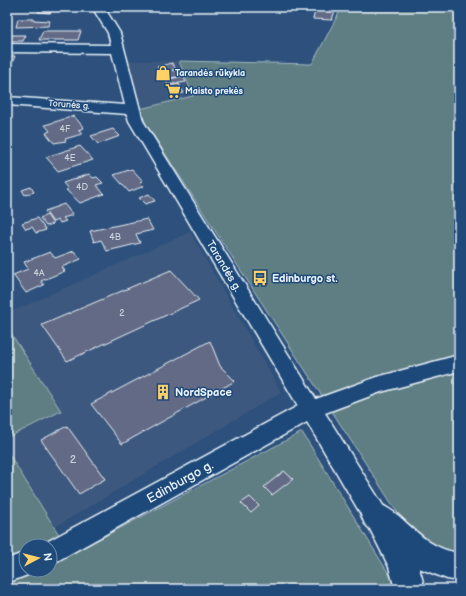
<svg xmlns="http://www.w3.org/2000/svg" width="466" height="596" viewBox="0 0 466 596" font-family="'Balsamiq Sans',sans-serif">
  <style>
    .built { fill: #3d597f }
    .green { fill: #5f7e83; stroke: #a4b8be; fill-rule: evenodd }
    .building { fill: #636b85; stroke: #e8f1f8 }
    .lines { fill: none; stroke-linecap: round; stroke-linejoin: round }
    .street-casing { stroke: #e8f1f8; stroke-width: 3 }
    .highway-casing { stroke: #e8f1f8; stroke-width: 3 }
    .street { fill: #1f4a7a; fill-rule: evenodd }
    .highway { fill: #1f4a7a; fill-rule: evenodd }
    .labels { text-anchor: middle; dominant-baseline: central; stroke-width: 3; stroke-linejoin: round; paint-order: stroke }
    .far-poi-label { font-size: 9px; font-weight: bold; fill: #e8f1f8; stroke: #1f4a7a; text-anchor: start }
    .far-street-label { font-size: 9px; fill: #e8f1f8; stroke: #1f4a7a }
    .number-label { font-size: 9px; fill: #c7d0db }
    .street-label { font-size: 11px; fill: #e8f1f8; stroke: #1f4a7a }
    .poi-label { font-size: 11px; font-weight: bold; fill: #e8f1f8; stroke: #1f4a7a; text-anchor: start }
    .near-number-label { font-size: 11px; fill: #c7d0db }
    .near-street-label { font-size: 13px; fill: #e8f1f8; stroke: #1f4a7a }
  </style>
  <rect width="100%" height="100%" fill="#2d517c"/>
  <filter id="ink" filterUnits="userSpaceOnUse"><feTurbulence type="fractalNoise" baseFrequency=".025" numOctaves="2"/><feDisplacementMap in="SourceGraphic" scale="8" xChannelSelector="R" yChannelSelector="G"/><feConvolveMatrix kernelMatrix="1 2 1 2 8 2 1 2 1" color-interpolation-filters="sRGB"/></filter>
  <g filter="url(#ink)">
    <g class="built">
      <polygon points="129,61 179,61 193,96 140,109"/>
      <polygon points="190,232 281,392 55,527 7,451 7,438 61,411 7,327 7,314"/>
    </g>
    <g class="green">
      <path d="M342,7H452L459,15V557C430,546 419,534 397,512L146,124L140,109L193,96L179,61L312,64Z"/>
      <polygon points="7,327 61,411 7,438"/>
      <path d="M302,432L395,584L396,589H7V451L71,554ZM26,546H50V570H26Z"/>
    </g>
    <g class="building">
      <polygon points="40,7 53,7 50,13 38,12"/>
      <polygon points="316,7 336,7 332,20 313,19"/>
      <polygon points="18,19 34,19 34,20 50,21 48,26 16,27"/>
      <polygon points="43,31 81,31 78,40 39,40"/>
      <polygon points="10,35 26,35 23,41 7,41"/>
      <polygon points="7,56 15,56 11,66 7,66"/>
      <polygon points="172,63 176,69 172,70 173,71 178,70 182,76 165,79 157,67"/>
      <polygon points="183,76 186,82 168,85 165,80"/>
      <polygon points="179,84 184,93 174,95 169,86"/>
      <polygon points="74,116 84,128 78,130 82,134 65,139 66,141 54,143 46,133 50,131 45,125"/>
      <polygon points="113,129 120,136 98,144 91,136"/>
      <polygon points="80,146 93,160 58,171 46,157"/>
      <polygon points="132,169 143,181 140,182 144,186 129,192 114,175"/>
      <polygon points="89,174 93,178 97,177 103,183 96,185 104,194 80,203 66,190 68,189 63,183"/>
      <polygon points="31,187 34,192 25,195 22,190"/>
      <polygon points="149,194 155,201 145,204 139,198"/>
      <polygon points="64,204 73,215 63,218 66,221 60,223 58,220 53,222 45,211"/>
      <polygon points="47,215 53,224 46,226 40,218"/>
      <polygon points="37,218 46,230 36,233 32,227 26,229 22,223"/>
      <polygon points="147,219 153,230 136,234 140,243 107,251 101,240 94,242 90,231"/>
      <polygon points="74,251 81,259 62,267 65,271 41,281 44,285 26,293 13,275 28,269 24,262 50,252 55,258"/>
      <polygon points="171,270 199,300 67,361 42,325"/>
      <polygon points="210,341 220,366 235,381 122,444 91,404"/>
      <polygon points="67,426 105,479 79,494 41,440"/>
      <polygon points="284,471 293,479 272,495 264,487"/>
      <polygon points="250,497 259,506 251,513 241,503"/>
    </g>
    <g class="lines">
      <defs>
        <g id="street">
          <polygon points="92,7 104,7 120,33 143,121 316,399 377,377 459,355 459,371 381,392 325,413 384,507 387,515 384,523 375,526 366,523 307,422 50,565 50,546 40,546 41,545 298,406 129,121 127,114 7,105 7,97 125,105 112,53 7,52 7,44 111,45 108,33"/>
          <polygon points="26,552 26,570 36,570 35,572 7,583 7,559"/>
        </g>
        <path id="highway" d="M375,502C408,514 418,547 459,553V581L447,579L419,568L425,589H395L389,567L370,529L365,524L361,515L365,506Z"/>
      </defs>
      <use href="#street" class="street-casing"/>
      <use href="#highway" class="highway-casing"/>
      <use href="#street" class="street"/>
      <use href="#highway" class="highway"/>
    </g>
  </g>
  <defs>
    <symbol id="shop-bare" viewBox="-9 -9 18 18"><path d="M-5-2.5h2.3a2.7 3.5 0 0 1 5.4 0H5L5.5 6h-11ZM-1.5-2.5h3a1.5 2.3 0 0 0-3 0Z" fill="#ffd166" stroke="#1f4a7a" stroke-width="2.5" paint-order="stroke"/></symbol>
    <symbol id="supermarket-bare" viewBox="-9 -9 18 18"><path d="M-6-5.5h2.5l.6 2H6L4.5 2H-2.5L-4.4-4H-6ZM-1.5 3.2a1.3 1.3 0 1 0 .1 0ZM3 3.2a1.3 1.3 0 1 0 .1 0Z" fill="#ffd166" stroke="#1f4a7a" stroke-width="2.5" paint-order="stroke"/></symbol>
    <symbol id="bus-bare" viewBox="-9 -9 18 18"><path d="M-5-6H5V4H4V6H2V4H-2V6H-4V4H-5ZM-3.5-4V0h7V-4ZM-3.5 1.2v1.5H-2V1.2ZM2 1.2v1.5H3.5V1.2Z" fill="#ffd166" stroke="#1f4a7a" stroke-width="2.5" paint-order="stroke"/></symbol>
    <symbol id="building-bare" viewBox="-9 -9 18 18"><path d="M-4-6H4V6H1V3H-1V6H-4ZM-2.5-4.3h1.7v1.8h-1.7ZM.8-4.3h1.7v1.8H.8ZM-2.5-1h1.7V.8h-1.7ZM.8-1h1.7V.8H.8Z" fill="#ffd166" stroke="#1f4a7a" stroke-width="2.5" paint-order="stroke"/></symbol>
  </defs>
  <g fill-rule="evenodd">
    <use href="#shop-bare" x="152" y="62" width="22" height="22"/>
    <use href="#supermarket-bare" x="162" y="80" width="22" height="22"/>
    <use href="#bus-bare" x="249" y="267" width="22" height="22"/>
    <use href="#building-bare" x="152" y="381" width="22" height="22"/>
  </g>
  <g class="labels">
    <g class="far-poi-label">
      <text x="175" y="73">Tarandės rūkykla</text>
      <text x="185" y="91">Maisto prekės</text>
    </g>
    <g class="far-street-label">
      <text transform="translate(69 105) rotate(4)">Torunės g.</text>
    </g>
    <g class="number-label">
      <text x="65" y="129">4F</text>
      <text x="70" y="158">4E</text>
      <text x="82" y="187">4D</text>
      <text x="115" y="237">4B</text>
      <text x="39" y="273">4A</text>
      <text x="122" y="313">2</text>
    </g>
    <g class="street-label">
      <text transform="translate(224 266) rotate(59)">Tarandės g.</text>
    </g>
    <g class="poi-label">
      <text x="272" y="278">Edinburgo st.</text>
      <text x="175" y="392">NordSpace</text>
    </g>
    <g class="near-number-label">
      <text x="73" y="459">2</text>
    </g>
    <g class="near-street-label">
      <text transform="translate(180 482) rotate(-29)">Edinburgo g.</text>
    </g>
  </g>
  <rect width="466" height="596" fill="none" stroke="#1f4a7a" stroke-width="24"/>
  <rect x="12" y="12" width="442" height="572" fill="none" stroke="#e8f1f8" stroke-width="1.5" filter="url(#ink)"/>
  <g transform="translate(38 558) rotate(83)"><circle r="19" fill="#1f4a7a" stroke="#6f8dac"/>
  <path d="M0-3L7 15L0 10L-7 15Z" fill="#ffd166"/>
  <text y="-6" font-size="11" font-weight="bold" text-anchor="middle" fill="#e8f1f8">N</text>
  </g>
</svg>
